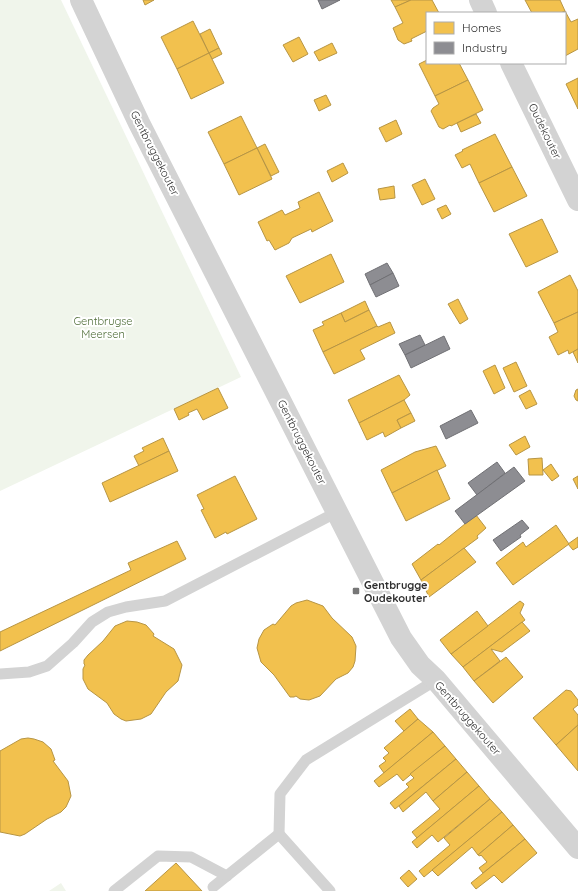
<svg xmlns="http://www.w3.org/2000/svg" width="578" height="891" viewBox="0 0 578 891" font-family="Quicksand,sans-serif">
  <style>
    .green { fill: #f0f5eb }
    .homes { fill: #f2c14e; stroke: #b79544 }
    .industry { fill: #8d8d92; stroke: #707074 }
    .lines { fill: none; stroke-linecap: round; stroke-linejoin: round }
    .service { stroke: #d3d3d3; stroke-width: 11 }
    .minor { stroke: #d3d3d3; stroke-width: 22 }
    .poi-dot { fill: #777; stroke: #fff; stroke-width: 1.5 }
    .labels { text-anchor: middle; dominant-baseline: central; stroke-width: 4; stroke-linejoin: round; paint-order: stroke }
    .street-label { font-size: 11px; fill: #2e2e2e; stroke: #fff }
    .park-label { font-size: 11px; fill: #4f6d38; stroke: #fff }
    .poi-label { font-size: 11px; font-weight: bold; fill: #2e2e2e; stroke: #fff; text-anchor: start }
  </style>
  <rect width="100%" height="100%" fill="#fff"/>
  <g class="green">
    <polygon points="0,0 61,0 241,377 0,491"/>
    <polygon points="61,883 66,891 49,891"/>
  </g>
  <g class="homes">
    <polygon points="143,0 154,0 145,5"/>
    <polygon points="391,0 411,0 395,7"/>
    <polygon points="411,0 432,0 439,13 427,13 427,31 411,39 412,41 404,44 398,40 393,28 403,23 395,7"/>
    <polygon points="525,0 560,0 565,11 561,13 532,13"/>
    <polygon points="565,11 571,22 578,19 578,49 565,56 565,13 561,13"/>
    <polygon points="193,21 209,53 177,69 161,37"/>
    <polygon points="210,29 219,48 209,53 200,34"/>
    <polygon points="299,37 308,54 293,62 283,45"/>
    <polygon points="332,43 337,53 319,61 314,52"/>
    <polygon points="219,48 222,54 212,59 209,53"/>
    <polygon points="209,53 224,83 191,99 177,69"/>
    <polygon points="427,60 427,63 459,63 468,80 435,96 419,64"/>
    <polygon points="578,78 578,109 566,84"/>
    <polygon points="468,80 483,110 451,126 450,125 443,129 439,127 431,111 433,108 439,104 435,96"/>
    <polygon points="326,95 331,105 319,111 314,100"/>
    <polygon points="476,114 481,123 461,132 457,123"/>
    <polygon points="241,116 257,148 224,164 208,132"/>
    <polygon points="396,120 402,134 386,142 379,128"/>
    <polygon points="495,134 512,167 479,183 470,164 462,168 455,155 463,151 462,150"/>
    <polygon points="265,144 279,172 271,176 257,148"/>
    <polygon points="257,148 272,179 239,195 224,164"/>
    <polygon points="343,163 348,173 332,182 327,171"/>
    <polygon points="512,167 527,196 494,212 479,183"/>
    <polygon points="425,179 435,199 422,205 412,185"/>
    <polygon points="394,186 395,198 380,200 378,189"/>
    <polygon points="319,192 333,221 312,232 311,229 292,238 289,243 275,250 269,240 267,241 258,222 282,210 285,215 300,208 298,202"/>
    <polygon points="446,205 451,214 442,219 437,209"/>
    <polygon points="542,219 558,252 526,267 509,234"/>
    <polygon points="331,254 344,282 300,303 286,276"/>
    <polygon points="570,275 578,291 578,312 554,323 538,292"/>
    <polygon points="458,299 468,319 460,324 448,304"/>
    <polygon points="365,301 369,310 345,322 341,313"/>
    <polygon points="369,310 377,326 323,352 313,330 324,325 322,322 341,313 345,322"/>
    <polygon points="578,312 578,349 569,354 568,350 558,355 549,337 558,332 554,323"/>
    <polygon points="390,322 395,333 360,350 365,359 334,374 323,352 377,326 378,327"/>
    <polygon points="578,349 578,363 573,352"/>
    <polygon points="516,362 527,386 514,392 503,368"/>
    <polygon points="495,365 505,388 494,394 483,371"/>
    <polygon points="399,375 410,395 404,400 359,423 348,400"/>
    <polygon points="218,388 228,408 203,420 197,409 188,413 189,415 179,420 174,409"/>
    <polygon points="578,389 578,401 576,400 574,396 576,390"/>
    <polygon points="530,390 537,404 526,409 519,396"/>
    <polygon points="404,400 411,413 397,420 401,428 385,437 383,432 367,440 359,423"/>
    <polygon points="411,413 415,421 401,428 397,420"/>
    <polygon points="525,436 530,447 516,455 509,445"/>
    <polygon points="163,438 169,451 139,466 134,456 144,451 142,448"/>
    <polygon points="436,446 446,466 392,493 381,470 415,452"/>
    <polygon points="169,451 178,471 110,502 102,483"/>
    <polygon points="542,458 543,475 529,475 528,459"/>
    <polygon points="551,464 559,476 552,481 543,470"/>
    <polygon points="437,470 450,499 406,521 392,493"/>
    <polygon points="235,476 257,519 227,534 226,532 215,538 201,510 204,509 197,495"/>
    <polygon points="578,476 578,489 573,479"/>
    <polygon points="476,515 486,528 477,536 478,538 421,580 412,564 438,544 439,545"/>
    <polygon points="556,525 569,544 513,585 496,563 523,542 526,547"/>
    <polygon points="578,537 578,547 573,550 568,544"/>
    <polygon points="177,541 186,559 0,651 0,632 131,570 128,563"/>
    <polygon points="464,548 476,562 429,597 421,580"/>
    <polygon points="307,600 323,606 332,618 352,637 356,646 355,661 353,667 348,673 336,679 320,696 309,700 300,699 296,696 294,697 290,697 274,675 261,662 257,648 259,639 264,630 273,624 275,625 291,606 296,603"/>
    <polygon points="520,601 524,604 520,613 525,620 463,667 451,654"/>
    <polygon points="477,611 488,626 451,654 440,640"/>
    <polygon points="127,621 137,622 146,625 154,634 153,636 174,649 182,665 178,681 166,692 151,714 141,719 126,721 121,719 114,714 107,703 88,689 83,679 83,669 85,665 84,664 84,660 88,655 103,641 115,626"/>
    <polygon points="522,622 530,631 502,652 491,649 500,661 474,681 463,667"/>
    <polygon points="506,657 523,677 493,703 474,681"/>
    <polygon points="566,690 571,691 578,700 578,705 573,709 578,715 578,725 556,745 533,718"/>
    <polygon points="410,709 418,719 404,731 395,721"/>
    <polygon points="418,719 433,732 384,773 379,766 386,761 383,758 389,753 384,748"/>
    <polygon points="578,725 578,771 556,745"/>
    <polygon points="433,732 445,746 403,781 397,774 379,787 374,781"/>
    <polygon points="28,738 34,739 43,742 51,749 55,760 53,761 68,781 71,796 66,807 61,812 47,819 25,834 20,836 0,832 0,751 21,739"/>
    <polygon points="445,746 456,759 395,809 390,803 409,787 406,784 414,778 410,774"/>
    <polygon points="456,759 467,772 433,801 426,792 403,812 399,806"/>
    <polygon points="467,772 479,786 417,838 412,832 440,809 433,801"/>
    <polygon points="479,786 490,799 438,842 432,835 417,848 412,842"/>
    <polygon points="490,799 502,812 424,877 419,871 450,845 444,838"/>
    <polygon points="502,812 513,825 478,855 472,847 438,876 432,870"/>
    <polygon points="513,825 525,839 483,873 479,868 487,862 481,855 480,856 478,855"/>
    <polygon points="525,839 537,853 502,883 494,875 476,889 471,883"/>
    <polygon points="176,863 202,891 145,891"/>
    <polygon points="409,870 417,879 408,887 400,878"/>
  </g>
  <g class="industry">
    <polygon points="318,0 340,0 322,9"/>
    <polygon points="387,263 393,273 370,285 365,274"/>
    <polygon points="393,273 399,286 376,297 370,285"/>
    <polygon points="420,335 425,345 405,355 399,344"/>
    <polygon points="444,336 450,349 411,368 405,355"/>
    <polygon points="471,410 478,423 446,439 440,426"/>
    <polygon points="497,462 505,473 477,495 468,483"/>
    <polygon points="514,467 525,481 465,524 455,511"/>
    <polygon points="522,520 529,528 520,535 521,537 501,551 493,540"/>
  </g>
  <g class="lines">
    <g class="service">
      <polyline points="0,674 29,672 47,666 73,643 92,622 108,612 126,607 165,601 337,512"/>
      <polyline points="279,834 280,794 306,760 436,680"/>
      <polyline points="213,887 279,834 330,891"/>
      <polyline points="114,891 158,856 191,857 227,876"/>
    </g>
    <g class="minor">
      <polyline points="81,0 139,123 401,638 420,665 436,680 578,848"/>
      <polyline points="480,0 486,13"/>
      <polyline points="511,63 578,200"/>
    </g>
  </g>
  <rect class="poi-dot" x="352" y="587" width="8" height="8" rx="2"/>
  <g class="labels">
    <g class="street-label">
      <text transform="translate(545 131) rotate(64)">Oudekouter</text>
      <text transform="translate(155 153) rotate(63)">Gentbruggekouter</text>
      <text transform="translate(302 442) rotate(63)">Gentbruggekouter</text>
      <text transform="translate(468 718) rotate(49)">Gentbruggekouter</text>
    </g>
    <g class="park-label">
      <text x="103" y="321">Gentbrugse<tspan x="103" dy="13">Meersen</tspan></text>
    </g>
    <g class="poi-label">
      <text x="364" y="585">Gentbrugge<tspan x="364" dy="13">Oudekouter</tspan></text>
    </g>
  </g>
  <rect x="426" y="12" width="140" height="52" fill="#ffffff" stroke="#ababab"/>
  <rect x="434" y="22" width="20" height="12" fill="#f2c14e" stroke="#ababab"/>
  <text x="462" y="32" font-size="12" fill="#2e2e2e">Homes</text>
  <rect x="434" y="42" width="20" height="12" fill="#8d8d92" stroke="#ababab"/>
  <text x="462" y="52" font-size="12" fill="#2e2e2e">Industry</text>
</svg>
